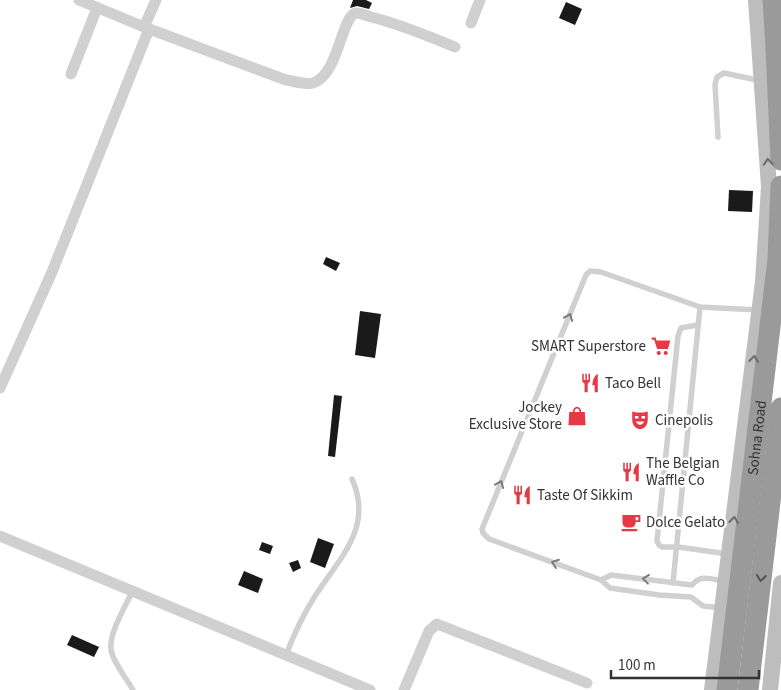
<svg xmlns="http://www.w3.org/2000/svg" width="781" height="690" viewBox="0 0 781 690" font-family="'Source Sans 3',sans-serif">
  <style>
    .building { fill: #1a1a1a }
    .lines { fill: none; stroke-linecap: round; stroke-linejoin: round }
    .lane { stroke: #d0d0d0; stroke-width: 5.5 }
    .street { stroke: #d0d0d0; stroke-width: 11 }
    .secondary { stroke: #bdbdbd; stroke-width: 16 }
    .highway { stroke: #9a9a9a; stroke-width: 21 }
    .oneway { stroke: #6a6a6a }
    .oneway2 { stroke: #7a7a7a }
    .oneway3 { stroke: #525252 }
    .labels { text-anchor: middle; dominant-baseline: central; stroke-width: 5; stroke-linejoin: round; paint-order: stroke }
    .poi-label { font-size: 15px; fill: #333; stroke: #fff; text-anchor: start }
    .street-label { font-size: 15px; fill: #333; stroke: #fff }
  </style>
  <rect width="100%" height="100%" fill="#fff"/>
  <g class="building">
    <polygon points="353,0 366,0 372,3 369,9 357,6 350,8"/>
    <polygon points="566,2 582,9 575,25 559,18"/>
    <polygon points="729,190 753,191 752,212 728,211"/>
    <polygon points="326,257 340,263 336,271 323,264"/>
    <polygon points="360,311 381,314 375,358 355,355"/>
    <polygon points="334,395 342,396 335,457 328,456"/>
    <polygon points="318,538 334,544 325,568 310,562"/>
    <polygon points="262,542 273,546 270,554 259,550"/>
    <polygon points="298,560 301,568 293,572 289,563"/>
    <polygon points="244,571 263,579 258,593 238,585"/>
    <polygon points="72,635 99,647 94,657 67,645"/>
  </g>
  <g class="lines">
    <g class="lane">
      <polyline points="718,137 715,84 717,77 724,73 761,81"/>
      <polyline points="697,325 681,328 678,336 657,541 659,545 662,547 678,547 728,554"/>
      <path d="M601,580L611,575L692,585C701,574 711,579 724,581"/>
      <polyline points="673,583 700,307"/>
      <polyline points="722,608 703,606 691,597 659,595 610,588 601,580 489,539 483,533 482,529 586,275 590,271 601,272 700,307 758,310"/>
      <path d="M286,655C294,634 303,615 315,596C339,559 374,527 352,479"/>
      <path d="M133,690C127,679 112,661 111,649C109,633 126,605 133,590"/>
    </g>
    <g class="street">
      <path d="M79,0L144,27L286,80C294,81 305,85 313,83C339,75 341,16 356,13C361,13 367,16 371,17C400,24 428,36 455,47"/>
      <polyline points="471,23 480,0"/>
      <polyline points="144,27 156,0"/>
      <polyline points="71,74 97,8"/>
      <polyline points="0,388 52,272 149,29"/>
      <polyline points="0,536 370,690"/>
      <polyline points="404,690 429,631 437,624 587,683"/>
    </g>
    <g class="secondary">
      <polyline points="712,690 763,282 769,187 756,0"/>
      <polyline points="770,690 781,583"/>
    </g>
    <g class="highway">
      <polyline points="773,0 776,47 781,160"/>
      <path id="s1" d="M727,690L778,259L781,186"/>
      <polyline points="748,690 781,408"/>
    </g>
  </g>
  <defs><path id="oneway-chevron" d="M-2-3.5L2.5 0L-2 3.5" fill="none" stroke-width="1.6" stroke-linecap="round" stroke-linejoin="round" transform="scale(1.25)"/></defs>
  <g class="oneway">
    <use href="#oneway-chevron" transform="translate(768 162) rotate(-94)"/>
    <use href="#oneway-chevron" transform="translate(754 359) rotate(-83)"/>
    <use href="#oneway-chevron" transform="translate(734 520) rotate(-83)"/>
  </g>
  <g class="oneway2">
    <use href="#oneway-chevron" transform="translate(569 317) rotate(-68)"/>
    <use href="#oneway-chevron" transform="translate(500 484) rotate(-68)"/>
    <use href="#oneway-chevron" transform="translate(555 563) rotate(-160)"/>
    <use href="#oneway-chevron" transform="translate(646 579) rotate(-173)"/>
  </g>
  <use class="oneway3" href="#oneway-chevron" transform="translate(761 578) rotate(97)"/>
  <defs>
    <symbol id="supermarket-bare" viewBox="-9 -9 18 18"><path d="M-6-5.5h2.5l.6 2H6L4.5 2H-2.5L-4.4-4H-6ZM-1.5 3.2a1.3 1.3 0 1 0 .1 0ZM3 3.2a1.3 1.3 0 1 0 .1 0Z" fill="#e63946" stroke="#fff" stroke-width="2.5" paint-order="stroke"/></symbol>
    <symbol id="restaurant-bare" viewBox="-9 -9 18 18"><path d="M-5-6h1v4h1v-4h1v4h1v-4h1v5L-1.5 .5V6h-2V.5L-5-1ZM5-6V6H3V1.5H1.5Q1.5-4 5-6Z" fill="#e63946" stroke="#fff" stroke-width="2.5" paint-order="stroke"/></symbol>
    <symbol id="shop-bare" viewBox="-9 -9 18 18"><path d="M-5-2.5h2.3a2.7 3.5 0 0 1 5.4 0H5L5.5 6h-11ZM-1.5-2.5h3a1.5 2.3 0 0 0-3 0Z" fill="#e63946" stroke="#fff" stroke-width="2.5" paint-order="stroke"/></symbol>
    <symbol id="theatre-bare" viewBox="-9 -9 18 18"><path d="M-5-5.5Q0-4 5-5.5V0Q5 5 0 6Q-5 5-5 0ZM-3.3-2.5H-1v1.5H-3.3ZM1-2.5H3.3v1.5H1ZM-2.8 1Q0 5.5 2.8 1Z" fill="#e63946" stroke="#fff" stroke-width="2.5" paint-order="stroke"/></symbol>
    <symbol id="cafe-bare" viewBox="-9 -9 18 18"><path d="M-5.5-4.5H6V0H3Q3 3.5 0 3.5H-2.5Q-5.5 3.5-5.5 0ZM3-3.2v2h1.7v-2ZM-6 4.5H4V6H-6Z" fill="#e63946" stroke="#fff" stroke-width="2.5" paint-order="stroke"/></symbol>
  </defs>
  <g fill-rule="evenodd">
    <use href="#supermarket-bare" x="647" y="332" width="28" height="28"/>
    <use href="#restaurant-bare" x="576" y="369" width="28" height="28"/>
    <use href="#shop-bare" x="563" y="402" width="28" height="28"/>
    <use href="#theatre-bare" x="626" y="406" width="28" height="28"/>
    <use href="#restaurant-bare" x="617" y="458" width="28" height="28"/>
    <use href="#restaurant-bare" x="508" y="481" width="28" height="28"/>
    <use href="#cafe-bare" x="617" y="508" width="28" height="28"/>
  </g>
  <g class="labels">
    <g class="poi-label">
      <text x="646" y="346" text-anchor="end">SMART Superstore</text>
      <text x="605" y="383">Taco Bell</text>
      <text x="562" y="407" text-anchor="end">Jockey<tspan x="562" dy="17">Exclusive Store</tspan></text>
      <text x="655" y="420">Cinepolis</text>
      <text x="646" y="463">The Belgian<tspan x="646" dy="17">Waffle Co</tspan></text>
      <text x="537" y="495">Taste Of Sikkim</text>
      <text x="646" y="522">Dolce Gelato</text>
    </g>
    <g class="street-label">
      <text stroke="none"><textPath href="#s1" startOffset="254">Sohna Road</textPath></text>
    </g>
  </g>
  <path d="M611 670v8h148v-8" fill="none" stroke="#333333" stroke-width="2.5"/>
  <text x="618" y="670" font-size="15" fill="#333333" stroke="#ffffff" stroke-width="4" paint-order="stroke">100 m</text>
</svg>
